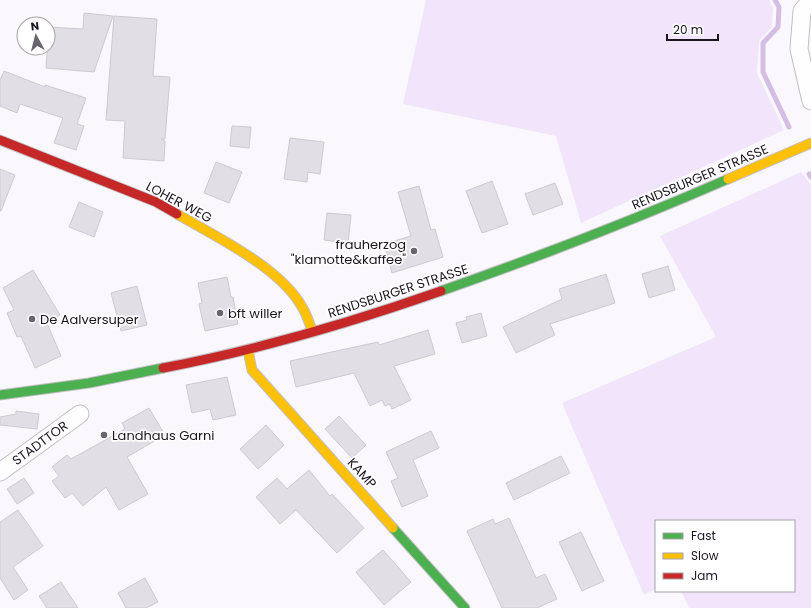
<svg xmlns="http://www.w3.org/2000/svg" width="811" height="608" viewBox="0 0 811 608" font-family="Poppins,sans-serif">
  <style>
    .green { fill: #f1e4fb }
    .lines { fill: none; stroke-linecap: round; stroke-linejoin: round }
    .stream { stroke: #d4bee4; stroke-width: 5 }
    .building { fill: #e2dee5; stroke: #cecad1 }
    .street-casing { stroke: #c2bec6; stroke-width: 19 }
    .fast-casing { stroke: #c2bec6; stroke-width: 11 }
    .slow-casing { stroke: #c2bec6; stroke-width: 11 }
    .jam-casing { stroke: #c2bec6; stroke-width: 11 }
    .street { stroke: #fefeff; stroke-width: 17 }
    .fast { stroke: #4caf50; stroke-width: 9 }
    .slow { stroke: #ffc107; stroke-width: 9 }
    .jam { stroke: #c62828; stroke-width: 9 }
    .poi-dot { fill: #69646d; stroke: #fff; stroke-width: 1.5 }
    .labels { text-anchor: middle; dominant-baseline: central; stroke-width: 3.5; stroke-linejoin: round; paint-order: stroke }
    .street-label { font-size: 13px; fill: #1b1520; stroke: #fff }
    .poi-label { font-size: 13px; fill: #1b1520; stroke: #fff; text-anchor: start }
  </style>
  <rect width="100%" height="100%" fill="#faf8fc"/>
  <g class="green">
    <polygon points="426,0 769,0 773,8 772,27 759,41 757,73 784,130 581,223 556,136 403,104"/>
    <polygon points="801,172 811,185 811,608 689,608 681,591 794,591 794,521 656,521 656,589 644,595 562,403 716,337 660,236"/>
  </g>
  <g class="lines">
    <g class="stream">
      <polyline points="775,0 779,7 778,27 763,43 763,72 789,127"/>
      <polyline points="809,174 811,177"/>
    </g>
  </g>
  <g class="building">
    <polygon points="84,13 113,16 94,72 46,68 49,27 83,29"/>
    <polygon points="114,16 157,19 153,76 170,77 165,139 161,139 165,141 164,161 123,158 125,121 106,120"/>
    <polygon points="4,71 45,87 45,85 86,98 77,124 84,126 76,150 54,143 63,118 20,104 17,113 0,106 0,80"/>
    <polygon points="232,126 251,127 249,148 230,146"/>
    <polygon points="290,138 324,142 320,174 308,172 307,182 284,179"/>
    <polygon points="216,162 242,172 229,203 204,193"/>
    <polygon points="0,169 15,175 1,211 0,211"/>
    <polygon points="492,181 508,224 482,233 466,191"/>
    <polygon points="555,183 563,204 533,215 525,194"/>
    <polygon points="419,186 431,230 435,229 443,257 392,273 384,244 411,236 398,192"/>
    <polygon points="79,202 103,212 94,237 69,227"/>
    <polygon points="327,213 351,215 348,243 324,240"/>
    <polygon points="668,266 675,290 649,298 642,274"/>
    <polygon points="33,270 60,315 47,323 61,356 35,368 21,336 17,337 7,313 14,310 3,288"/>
    <polygon points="606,274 615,303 550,324 555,335 516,353 503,327 562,299 559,289"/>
    <polygon points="227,277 231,297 233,297 238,324 205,331 199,304 202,303 198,283"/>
    <polygon points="137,286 147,325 121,331 111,293"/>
    <polygon points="481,313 487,336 462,343 456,323 467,320 466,317"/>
    <polygon points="428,330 435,354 394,366 411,400 392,409 390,404 385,406 382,400 370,406 354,373 296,387 290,361 378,342 379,345"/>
    <polygon points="227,377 236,415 213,420 210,409 192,413 186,385"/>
    <polygon points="149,408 165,435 127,457 148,494 119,510 106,487 83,506 72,493 65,498 52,481 59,476 52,467 67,455 71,459 125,429 122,423"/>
    <polygon points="16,411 39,414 37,429 0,425 0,417 16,414"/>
    <polygon points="339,416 366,445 352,458 325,429"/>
    <polygon points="266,425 284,445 258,469 240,449"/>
    <polygon points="431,431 439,448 413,460 428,496 402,507 391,481 398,478 386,452"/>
    <polygon points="561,456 570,473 514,500 506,483"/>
    <polygon points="309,470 330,496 332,494 364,528 337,553 296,510 280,524 256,497 277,478 287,489"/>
    <polygon points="24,478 34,493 17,504 7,489"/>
    <polygon points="18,510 43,546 13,567 28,590 14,600 0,578 0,522"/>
    <polygon points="509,518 536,578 545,574 557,599 537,608 502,608 467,531 493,519 495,524"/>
    <polygon points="581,532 604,581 582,591 559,542"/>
    <polygon points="383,550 411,582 384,605 356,572"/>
    <polygon points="145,578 158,602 146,608 126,608 118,593"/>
    <polygon points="61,582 78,608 47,608 39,596"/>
  </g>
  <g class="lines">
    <defs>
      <g id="street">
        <polyline points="811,0 802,11 799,49 811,101"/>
        <polyline points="0,472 80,414"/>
      </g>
      <g id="fast">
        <path d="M441,291C538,257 634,220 728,179"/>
        <polyline points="0,395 89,383 163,368"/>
        <polyline points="393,528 465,608"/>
      </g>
      <g id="slow">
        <polyline points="728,179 811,143"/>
        <path d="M177,214C215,236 281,268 302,307C307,314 309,324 313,332"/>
        <polyline points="248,350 252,370 393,528"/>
      </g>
      <g id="jam">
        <polyline points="0,140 156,202 177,214"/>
        <path d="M163,368C257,350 350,323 441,291"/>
      </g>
    </defs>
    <use href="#street" class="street-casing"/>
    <use href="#fast" class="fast-casing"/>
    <use href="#slow" class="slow-casing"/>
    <use href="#jam" class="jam-casing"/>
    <use href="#street" class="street"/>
    <use href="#fast" class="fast"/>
    <use href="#slow" class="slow"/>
    <use href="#jam" class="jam"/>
  </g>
  <g class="poi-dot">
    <circle cx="414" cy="251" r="4"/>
    <circle cx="220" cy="313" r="4"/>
    <circle cx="32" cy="319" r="4"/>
    <circle cx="104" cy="435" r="4"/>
  </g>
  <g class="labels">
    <g class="street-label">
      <text transform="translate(700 177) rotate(-23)">RENDSBURGER STRASSE</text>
      <text transform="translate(179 202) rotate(28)">LOHER WEG</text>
      <text transform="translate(398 291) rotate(-18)">RENDSBURGER STRASSE</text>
      <text transform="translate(40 443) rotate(-36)">STADTTOR</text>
      <text transform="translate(362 473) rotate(48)">KAMP</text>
    </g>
    <g class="poi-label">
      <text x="406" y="244" text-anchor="end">frauherzog<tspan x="406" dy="15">"klamotte&amp;kaffee"</tspan></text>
      <text x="228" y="313">bft willer</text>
      <text x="40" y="319">De Aalversuper</text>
      <text x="112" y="435">Landhaus Garni</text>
    </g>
  </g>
  <rect x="655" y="520" width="140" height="72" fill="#ffffff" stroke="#a4a1a6"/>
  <rect x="663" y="533" width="20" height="6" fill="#4caf50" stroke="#a4a1a6"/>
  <text x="691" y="540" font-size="12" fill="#1b1520">Fast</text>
  <rect x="663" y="553" width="20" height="6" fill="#ffc107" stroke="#a4a1a6"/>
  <text x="691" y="560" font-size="12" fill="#1b1520">Slow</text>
  <rect x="663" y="573" width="20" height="6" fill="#c62828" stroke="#a4a1a6"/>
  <text x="691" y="580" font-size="12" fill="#1b1520">Jam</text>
  <g transform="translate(36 36) rotate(353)"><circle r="19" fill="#ffffff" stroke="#a4a1a6"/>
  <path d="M0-3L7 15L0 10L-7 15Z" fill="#69646d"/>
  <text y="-6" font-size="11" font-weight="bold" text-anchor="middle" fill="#1b1520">N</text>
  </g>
  <path d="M667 34v6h51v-6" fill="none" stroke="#1b1520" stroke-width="2"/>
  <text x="673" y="34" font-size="12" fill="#1b1520" stroke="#ffffff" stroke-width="3" paint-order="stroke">20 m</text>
</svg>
